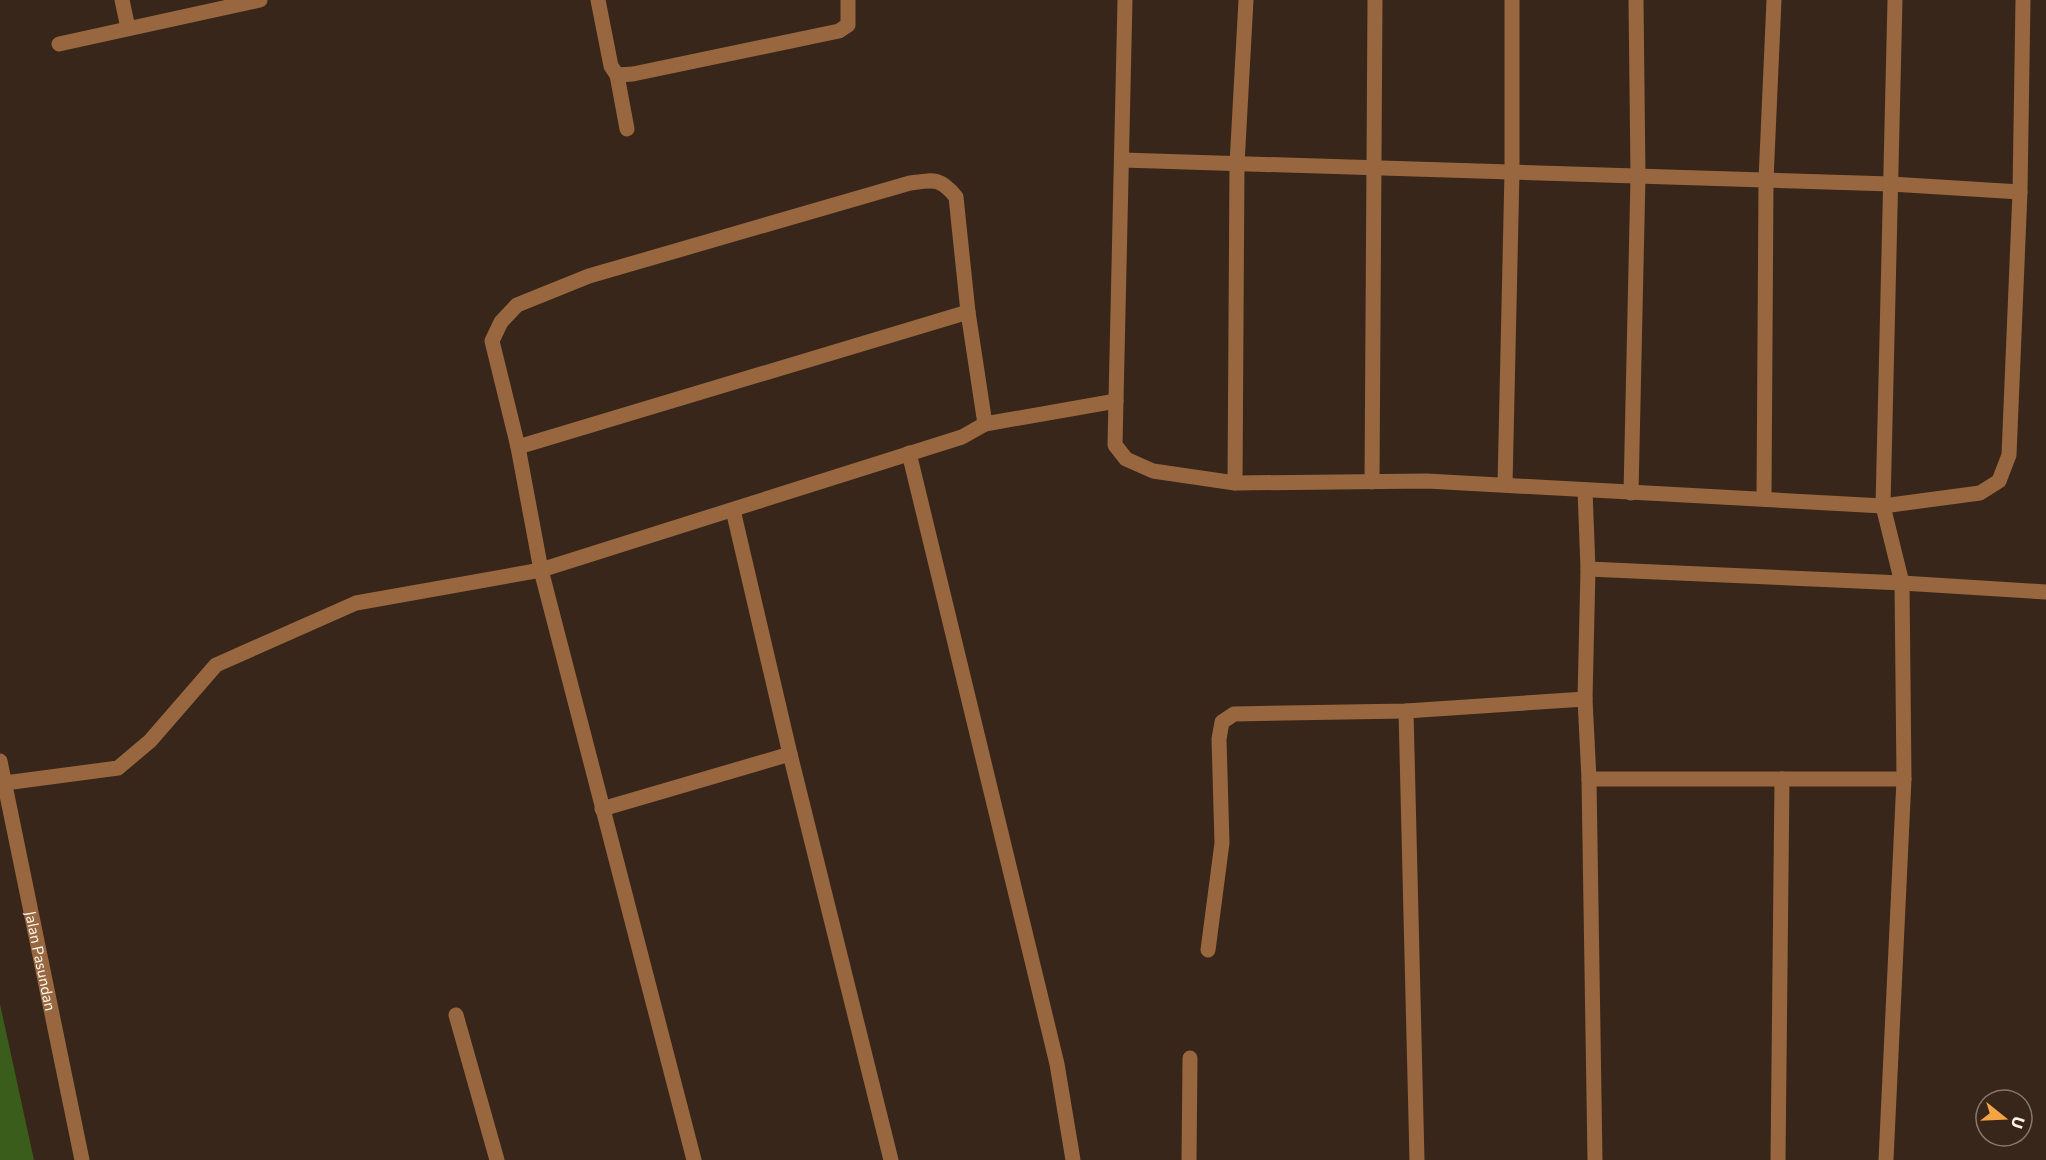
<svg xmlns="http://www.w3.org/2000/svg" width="2046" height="1160" viewBox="0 0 2046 1160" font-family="Commissioner,sans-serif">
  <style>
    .forest { fill: #3a5d1b }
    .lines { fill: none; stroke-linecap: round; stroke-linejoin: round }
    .minor { stroke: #98673f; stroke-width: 15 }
    .tertiary { stroke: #98673f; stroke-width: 15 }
    .labels { text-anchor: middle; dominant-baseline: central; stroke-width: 6; stroke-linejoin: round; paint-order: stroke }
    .street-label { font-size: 15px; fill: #fef2ea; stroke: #372619 }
  </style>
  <rect width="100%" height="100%" fill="#372619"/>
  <polygon class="forest" points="0,1004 34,1160 0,1160"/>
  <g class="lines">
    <g class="minor">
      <polyline points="122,0 128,28"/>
      <polyline points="598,0 611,66 617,75 627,129"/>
      <polyline points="1125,0 1115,445 1126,459 1153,471 1235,483 1427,481 1883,506 1980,493 1999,481 2009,455 2020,192 2023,0"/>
      <polyline points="59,44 260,0"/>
      <polyline points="617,75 633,74 839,31 848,25 848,0"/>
      <polyline points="1123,160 1891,184 2020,192"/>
      <polyline points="985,424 1116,401"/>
      <polyline points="518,447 968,312"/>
      <polyline points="909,453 1057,1064 1073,1160"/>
      <polyline points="1372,482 1375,0"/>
      <polyline points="1235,483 1237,164 1246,0"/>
      <polyline points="1505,485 1512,172 1512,0"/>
      <polyline points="1585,490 1588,569 1585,699 1589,779 1595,1160"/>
      <polyline points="1631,493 1638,176 1636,0"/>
      <polyline points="1764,499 1766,180 1774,0"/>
      <polyline points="733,510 790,754 891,1160"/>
      <polyline points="1588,569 1902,583 2046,592"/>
      <polyline points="1406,711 1417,1160"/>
      <polyline points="1589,779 1904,779"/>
      <path d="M5,783L118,768L150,741L216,665L356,603L541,570L962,437L985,424L968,312L956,197C940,177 933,180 910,183L589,276L517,305L501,322L492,341L518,447L541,570L694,1160"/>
      <polyline points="602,809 790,754"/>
      <polyline points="1208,950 1222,843 1219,739 1222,722 1234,714 1406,711 1585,699"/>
      <polyline points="456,1015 497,1160"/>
      <polyline points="1189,1160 1190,1058"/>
      <polyline points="1778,1160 1782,779"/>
      <polyline points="1886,1160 1904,779 1902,583 1883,506 1895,0"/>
    </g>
    <path class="tertiary" id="s1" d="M0,761L82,1160"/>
  </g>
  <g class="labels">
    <g class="street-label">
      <text stroke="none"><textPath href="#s1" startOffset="204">Jalan Pasundan</textPath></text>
    </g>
  </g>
  <g transform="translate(2004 1118) rotate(108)"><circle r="28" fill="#372619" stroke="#87786d" stroke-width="1.5"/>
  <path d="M0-4.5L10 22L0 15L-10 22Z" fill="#f3a443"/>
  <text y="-9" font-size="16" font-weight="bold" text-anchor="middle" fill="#fef2ea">U</text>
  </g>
</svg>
